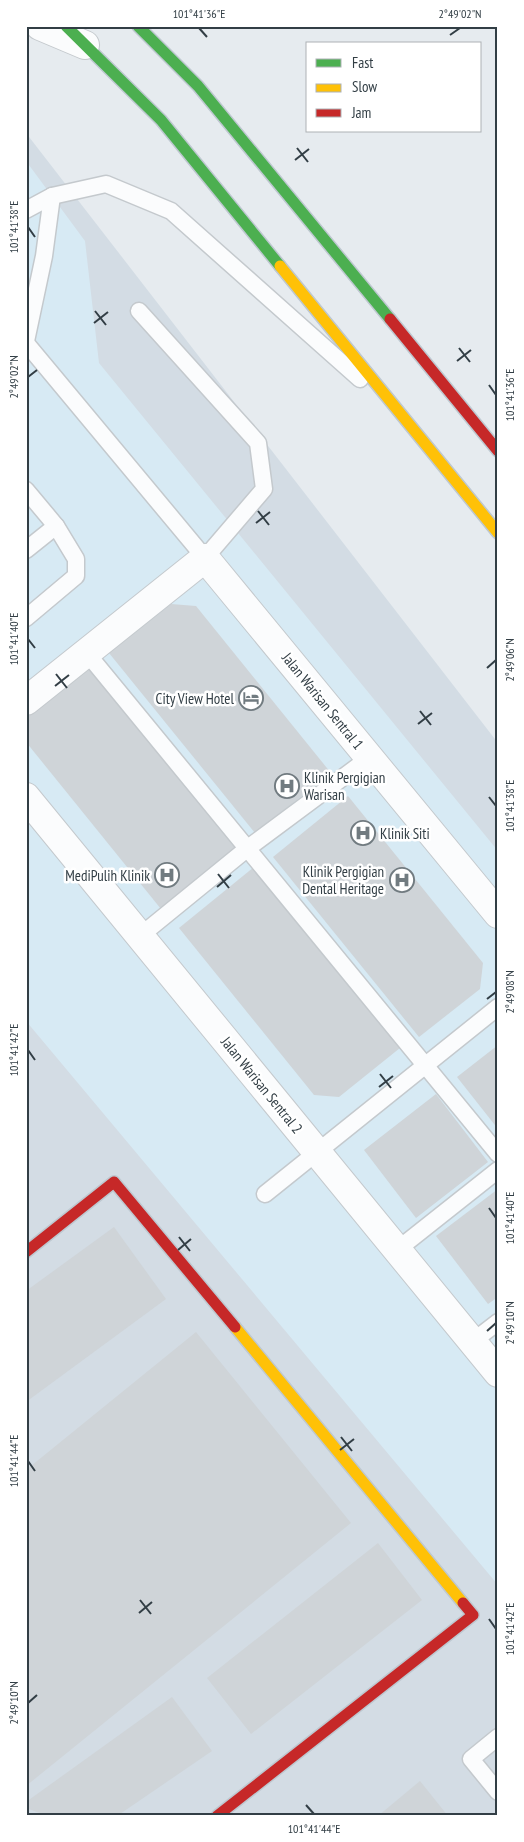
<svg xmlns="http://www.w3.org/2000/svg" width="524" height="1842" viewBox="0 0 524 1842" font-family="'PT Sans Narrow',sans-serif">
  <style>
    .residential { fill: #d3dce4 }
    .commercial { fill: #d7eaf4 }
    .building { fill: #cfd4d8 }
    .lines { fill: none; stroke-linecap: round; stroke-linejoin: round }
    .lane-casing { stroke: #c4c9cd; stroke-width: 19 }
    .street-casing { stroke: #c4c9cd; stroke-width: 30 }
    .fast-casing { stroke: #bec8d0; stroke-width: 14 }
    .slow-casing { stroke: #bec8d0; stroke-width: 14 }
    .jam-casing { stroke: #bec8d0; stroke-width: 14 }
    .lane { stroke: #fbfcfd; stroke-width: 16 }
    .street { stroke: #fbfcfd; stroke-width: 28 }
    .fast { stroke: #4caf50; stroke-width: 11 }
    .slow { stroke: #ffc107; stroke-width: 11 }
    .jam { stroke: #c62828; stroke-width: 11 }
    .ticks { fill: none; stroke: #323e45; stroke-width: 2 }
    .labels { text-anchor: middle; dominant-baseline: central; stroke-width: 5; stroke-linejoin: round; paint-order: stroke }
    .poi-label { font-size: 15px; fill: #323e45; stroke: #fff; text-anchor: end }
    .street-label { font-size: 15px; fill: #323e45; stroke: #fff }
    .neatline { fill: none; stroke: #323e45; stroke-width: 2 }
    .ticks-label { font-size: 12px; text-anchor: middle; fill: #323e45 }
  </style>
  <rect width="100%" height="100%" fill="#e6ebef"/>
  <polygon class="residential" points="26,133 498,743 498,1816 26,1816"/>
  <polygon class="commercial" points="26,161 85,241 99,363 498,851 498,1585 26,1021"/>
  <g class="building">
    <polygon points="171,604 196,606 331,773 255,833 109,653"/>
    <polygon points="90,667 236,848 161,909 26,742 29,716"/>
    <polygon points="348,796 483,963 480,989 419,1037 273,857"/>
    <polygon points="254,867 400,1048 339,1097 314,1095 179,928"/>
    <polygon points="498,1045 498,1129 457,1077"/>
    <polygon points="436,1094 488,1162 416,1218 364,1150"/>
    <polygon points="498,1189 498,1297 488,1304 436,1236"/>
    <polygon points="114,1227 166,1299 26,1402 26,1291"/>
    <polygon points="196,1332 351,1523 26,1786 26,1470"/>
    <polygon points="378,1543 422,1600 251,1734 207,1678"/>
    <polygon points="172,1697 212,1751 117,1816 48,1816 26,1808 26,1802"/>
    <polygon points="420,1781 448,1816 378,1816"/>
  </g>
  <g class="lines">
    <defs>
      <g id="lane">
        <polyline points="26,210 52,196 106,184 171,211 360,379"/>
        <polyline points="26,341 44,256 52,196"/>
        <polyline points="26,343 205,558 264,489 258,443 139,311"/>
        <polyline points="26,490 56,526 76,559 76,576 26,618"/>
        <polyline points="26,550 56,526"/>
        <polyline points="86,652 498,1154"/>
        <polyline points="140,936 248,848 369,758"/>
        <polyline points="265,1194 498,1007"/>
        <polyline points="397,1250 498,1170"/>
        <polyline points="472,1342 498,1322"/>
        <polyline points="498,1737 471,1759 498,1792"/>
      </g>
      <g id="street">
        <polyline points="40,26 85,45"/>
        <polyline points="26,701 205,558 498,914"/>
        <polyline points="26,797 498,1373"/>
      </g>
      <g id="fast">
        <polyline points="66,26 161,120 280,266"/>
        <polyline points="138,26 198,86 390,319"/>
      </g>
      <g id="slow">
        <polyline points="280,266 498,533"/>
        <polyline points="235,1327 463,1603"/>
      </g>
      <g id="jam">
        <polyline points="390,319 498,451"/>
        <polyline points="26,1252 114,1182 235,1327"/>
        <polyline points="217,1816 473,1615 463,1603"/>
      </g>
    </defs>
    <use href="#lane" class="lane-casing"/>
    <use href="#street" class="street-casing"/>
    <use href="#fast" class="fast-casing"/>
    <use href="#slow" class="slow-casing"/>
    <use href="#jam" class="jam-casing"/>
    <use href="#lane" class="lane"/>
    <use href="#street" class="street"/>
    <use href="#fast" class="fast"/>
    <use href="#slow" class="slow"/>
    <use href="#jam" class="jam"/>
  </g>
  <path class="ticks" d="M199,28L207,37M450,35L460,28M297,148L308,162M295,160L309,149M28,227L35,237M95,311L106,325M94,323L108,312M459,348L470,362M457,361L471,350M28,377L37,370M489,385L496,395M258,511L269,525M256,523L270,512M28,639L35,648M487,668L496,660M56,674L67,688M55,686L69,675M420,711L431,725M418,724L432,713M489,797L496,806M218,874L229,888M217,887L231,875M487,999L496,992M28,1050L35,1060M380,1074L391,1088M379,1087L393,1076M489,1208L496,1218M179,1237L190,1251M178,1250L191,1239M487,1331L496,1323M341,1437L352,1451M340,1450L354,1439M28,1461L35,1471M140,1600L151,1614M139,1613L152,1602M489,1619L496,1629M28,1703L37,1695M306,1805L314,1814"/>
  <defs>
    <symbol id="hotel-ring" viewBox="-11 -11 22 22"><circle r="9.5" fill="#fff" stroke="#717b80" stroke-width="1.5"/><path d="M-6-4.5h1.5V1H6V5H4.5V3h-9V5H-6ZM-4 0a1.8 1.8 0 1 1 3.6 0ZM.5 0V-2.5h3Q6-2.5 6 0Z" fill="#717b80"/></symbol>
    <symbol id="hospital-ring" viewBox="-11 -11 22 22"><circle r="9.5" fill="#fff" stroke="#717b80" stroke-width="1.5"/><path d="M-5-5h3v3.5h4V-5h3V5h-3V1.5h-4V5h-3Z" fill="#717b80"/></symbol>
  </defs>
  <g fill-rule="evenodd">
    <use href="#hotel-ring" x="237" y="684" width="28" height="28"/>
    <use href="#hospital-ring" x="273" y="772" width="28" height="28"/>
    <use href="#hospital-ring" x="349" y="819" width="28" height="28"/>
    <use href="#hospital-ring" x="153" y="861" width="28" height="28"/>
    <use href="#hospital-ring" x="388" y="866" width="28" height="28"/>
  </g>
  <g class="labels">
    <g class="poi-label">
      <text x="234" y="698">City View Hotel</text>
      <text x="304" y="777" text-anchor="start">Klinik Pergigian<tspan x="304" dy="17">Warisan</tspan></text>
      <text x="380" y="833" text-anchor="start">Klinik Siti</text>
      <text x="384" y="871">Klinik Pergigian<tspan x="384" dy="17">Dental Heritage</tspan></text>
      <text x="150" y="875">MediPulih Klinik</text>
    </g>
    <g class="street-label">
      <text transform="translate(323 701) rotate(51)">Jalan Warisan Sentral 1</text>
      <text transform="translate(262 1085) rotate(51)">Jalan Warisan Sentral 2</text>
    </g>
  </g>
  <rect width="524" height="1842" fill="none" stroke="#ffffff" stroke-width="55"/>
  <rect x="306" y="42" width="175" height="90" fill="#ffffff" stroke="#adb2b5"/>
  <rect x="316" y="59" width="25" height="8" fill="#4caf50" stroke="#adb2b5"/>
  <text x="352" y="68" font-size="15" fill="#323e45">Fast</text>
  <rect x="316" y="84" width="25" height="8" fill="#ffc107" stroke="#adb2b5"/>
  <text x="352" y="92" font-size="15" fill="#323e45">Slow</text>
  <rect x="316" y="109" width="25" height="8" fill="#c62828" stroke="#adb2b5"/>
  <text x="352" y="118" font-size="15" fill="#323e45">Jam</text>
  <rect x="28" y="28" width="468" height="1786" class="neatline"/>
  <g class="ticks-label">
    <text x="199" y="18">101°41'36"E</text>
    <text x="460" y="18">2°49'02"N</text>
    <text transform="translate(14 227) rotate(-90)" y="4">101°41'38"E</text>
    <text transform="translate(14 377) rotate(-90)" y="4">2°49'02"N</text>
    <text transform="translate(510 395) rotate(-90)" y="4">101°41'36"E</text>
    <text transform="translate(14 639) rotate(-90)" y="4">101°41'40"E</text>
    <text transform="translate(510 660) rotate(-90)" y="4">2°49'06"N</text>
    <text transform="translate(510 806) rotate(-90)" y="4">101°41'38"E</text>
    <text transform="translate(510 992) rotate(-90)" y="4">2°49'08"N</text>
    <text transform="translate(14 1050) rotate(-90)" y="4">101°41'42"E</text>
    <text transform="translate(510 1218) rotate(-90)" y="4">101°41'40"E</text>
    <text transform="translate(510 1323) rotate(-90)" y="4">2°49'10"N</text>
    <text transform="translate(14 1461) rotate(-90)" y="4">101°41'44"E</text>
    <text transform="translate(510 1629) rotate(-90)" y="4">101°41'42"E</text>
    <text transform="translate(14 1703) rotate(-90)" y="4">2°49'10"N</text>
    <text x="314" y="1833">101°41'44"E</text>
  </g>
</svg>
